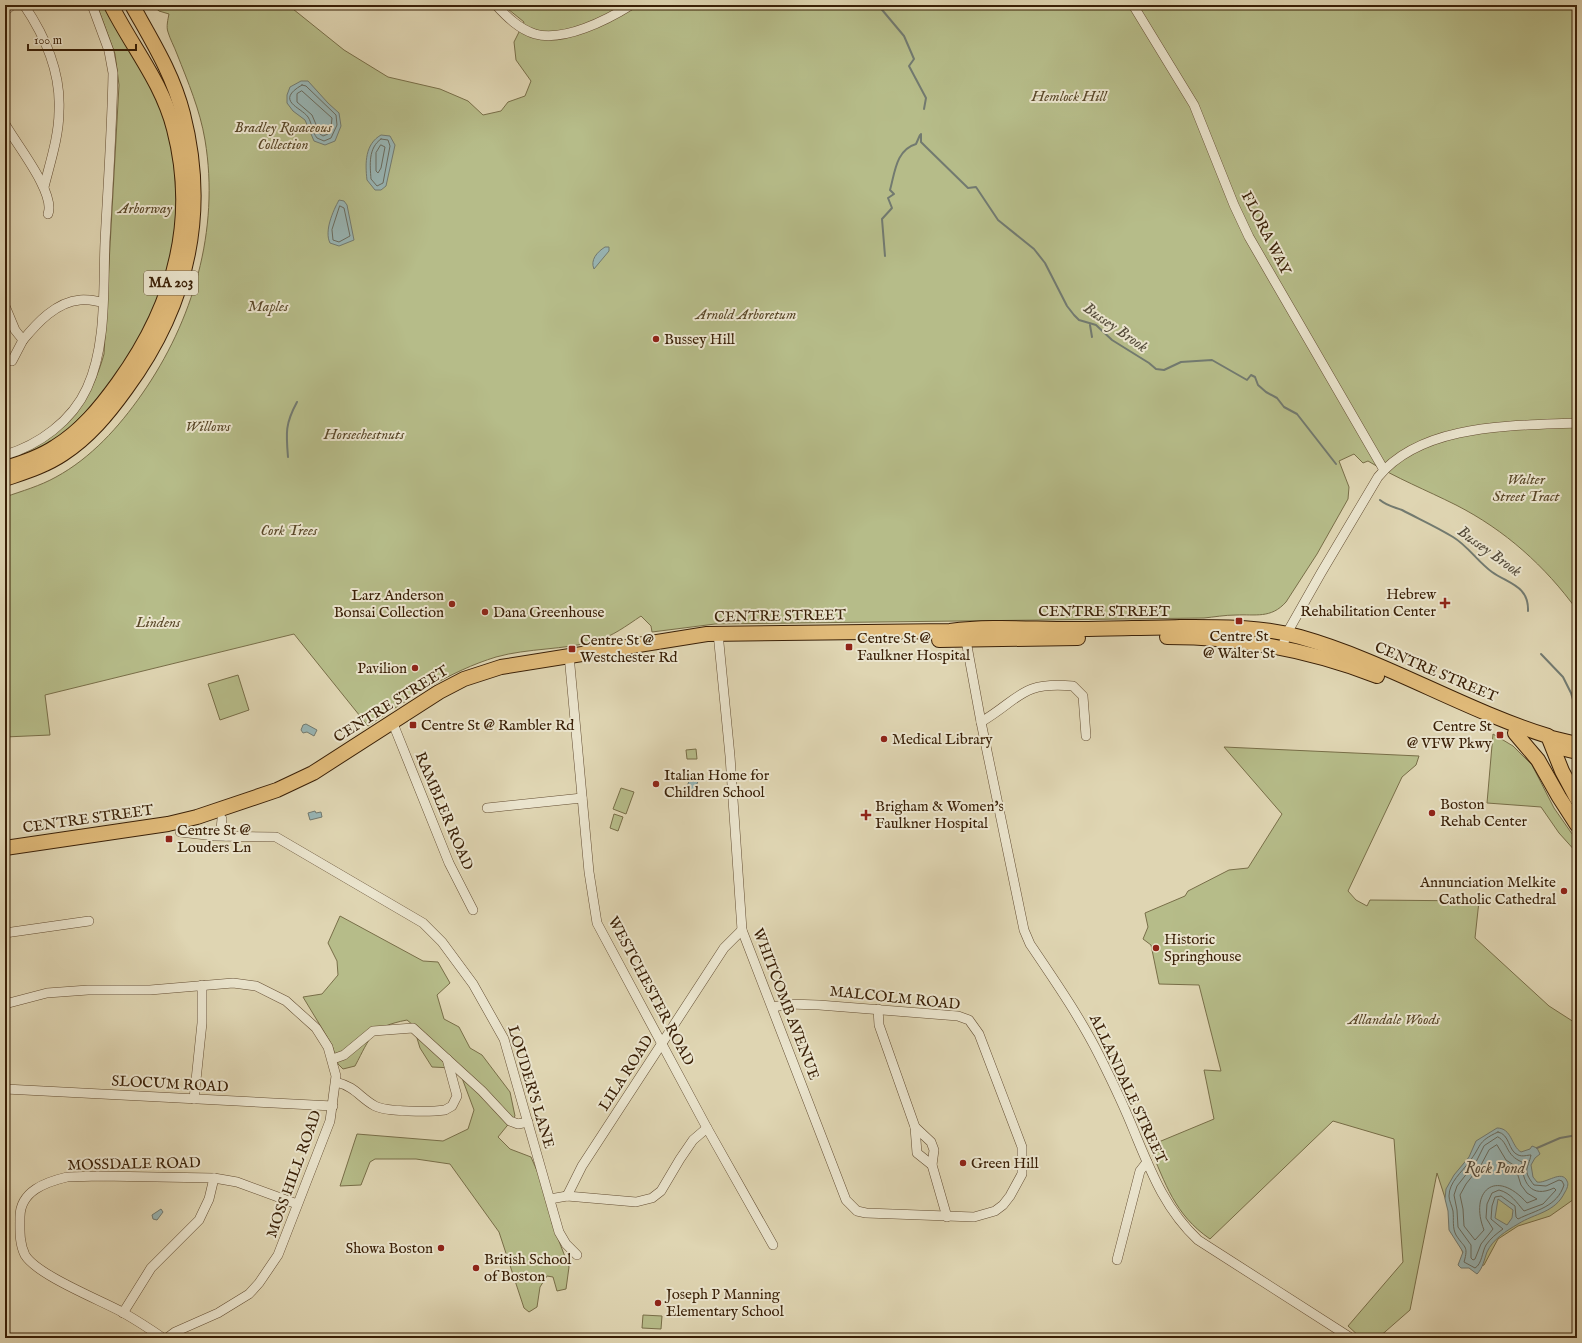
<svg xmlns="http://www.w3.org/2000/svg" width="1582" height="1343" viewBox="0 0 1582 1343" font-family="'IM FELL English',serif">
  <style>
    .green { fill: #b6bc89; stroke: #786e48 }
    .water { fill: #98b6b6; stroke: #727a70; fill-rule: evenodd }
    .lines { fill: none; stroke-linecap: round; stroke-linejoin: round }
    .shore { stroke: #696b5e; stroke-width: 1 }
    .stream { stroke: #727a70; stroke-width: 2 }
    .minor-casing { stroke: #634d32; stroke-width: 10 }
    .major-casing { stroke: #3a2007; stroke-width: 14 }
    .highway-casing { stroke: #3a2007; stroke-width: 16 }
    .minor { stroke: #eae4cd; stroke-width: 9 }
    .major { stroke: #e0ba79; stroke-width: 12 }
    .highway { stroke: #e0ba79; stroke-width: 14 }
    .poi-dot { fill: #8f2418; stroke: #eae4cd; stroke-width: 1.5 }
    .labels { text-anchor: middle; dominant-baseline: central; stroke-width: 4; stroke-linejoin: round; paint-order: stroke }
    .shield { fill: #eae4cd; stroke: #6f5b42; stroke-width: 1 }
    .shield-label { font-size: 14px; font-weight: bold; fill: #3a2007 }
    .park-label { font-size: 15px; font-style: italic; fill: #594728; stroke: #eae4cd }
    .street-label { font-size: 15px; fill: #3a2007; stroke: #eae4cd }
    .poi-label { font-size: 15px; fill: #3a2007; stroke: #eae4cd; text-anchor: start }
    .water-label { font-size: 16px; font-style: italic; fill: #564d3c; stroke: #eae4cd }
  </style>
  <rect width="100%" height="100%" fill="#dfd5b2"/>
  <filter id="stains"><feTurbulence type="fractalNoise" baseFrequency=".005" numOctaves="4"/><feColorMatrix values="0 0 0 0 .2 0 0 0 0 .09 0 0 0 0 .02 0 0 0 .5 -.17"/></filter>
  <radialGradient id="worn" r=".72"><stop offset=".6" stop-color="#630" stop-opacity="0"/><stop offset="1" stop-color="#630" stop-opacity=".3"/></radialGradient>
  <g class="green">
    <path d="M97,5H104L135,56L159,104L173,146L177,214L169,270L142,336L104,393L62,435L38,450L5,462V458C16,454 29,450 39,444C73,425 94,391 104,354L119,85L115,54Z"/>
    <path d="M152,5H288L344,50L388,77L440,89L468,101L483,115L501,111L508,102L525,96L531,81L516,60L514,42L524,22L503,5H1577V610C1545,566 1505,530 1456,505C1426,490 1396,478 1368,461L1363,463L1354,454L1339,461L1349,487L1348,499L1317,554L1286,602C1271,619 1255,614 1236,615C1225,615 1214,617 1204,618L715,624L652,632L651,626L641,616C626,626 613,636 596,641C564,650 528,648 496,657C450,671 408,699 368,726L294,634L45,695L50,735L5,737V497C22,491 40,486 56,477C91,458 119,427 142,394C193,321 220,230 205,140C200,110 188,82 177,54C174,46 170,39 168,32C166,27 168,19 169,14L159,11Z"/>
    <polygon points="238,675 249,710 220,720 208,684"/>
    <polygon points="1493,734 1513,746 1532,765 1554,808 1577,841 1577,853 1559,833 1541,807 1487,803"/>
    <path d="M1224,747L1419,756L1416,765L1402,777L1348,891L1356,900L1367,906L1370,900L1479,901L1475,938L1549,1006L1577,1024V1197L1550,1216L1518,1226L1498,1239L1484,1265L1474,1269L1467,1266L1437,1173L1410,1310L1378,1338H1361L1348,1326L1403,1262L1394,1139L1333,1121L1210,1239C1174,1214 1166,1184 1149,1146L1214,1119L1204,1070L1221,1071L1199,985L1159,984L1151,945L1143,939L1148,927L1145,913L1185,896L1188,891L1229,870L1248,868L1282,814Z"/>
    <polygon points="696,749 697,759 687,759 686,750"/>
    <polygon points="621,788 634,792 626,814 613,809"/>
    <polygon points="614,814 623,817 618,831 610,828"/>
    <path d="M340,916L423,961L438,962L450,983L437,995L444,1019L459,1027L470,1048L482,1055L510,1092L515,1116L498,1137L510,1149L531,1157L551,1203L552,1223L569,1267L566,1289L557,1291L553,1277L547,1276L540,1287L537,1307L529,1312L524,1308L499,1232L450,1164L416,1159H375L370,1162L361,1185L340,1186L357,1134L443,1141L468,1129L474,1110L462,1078L453,1068L432,1067L420,1048L413,1025L407,1020C371,1027 371,1036 355,1066L343,1069L338,1064L332,1045L303,997L322,994L338,975L337,961L328,943Z"/>
    <polygon points="643,1315 662,1316 661,1329 642,1328"/>
  </g>
  <g class="water">
    <polygon points="301,81 308,81 328,103 339,113 341,126 335,141 325,145 314,141 305,120 293,111 287,103 287,95 290,87"/>
    <path d="M381,135L390,136L395,145L386,186L381,190H375L367,180C365,163 365,144 381,135Z"/>
    <path d="M339,200L344,201L347,205L354,240L339,246L330,243C324,231 333,211 339,200Z"/>
    <path d="M605,247H609V251L594,269C590,260 597,252 605,247Z"/>
    <polygon points="306,724 317,730 314,736 307,732 303,733 301,730 303,725"/>
    <polygon points="692,774 700,777 692,795 685,791"/>
    <polygon points="315,811 316,813 321,812 322,817 310,820 308,813"/>
    <path d="M1497,1128C1512,1128 1511,1146 1521,1152L1530,1149L1532,1146L1537,1148L1540,1154L1535,1158L1531,1165L1533,1177L1537,1182C1546,1184 1562,1169 1567,1181C1569,1184 1567,1189 1565,1192C1555,1213 1535,1213 1518,1224C1506,1231 1493,1239 1487,1252C1484,1260 1483,1268 1477,1274L1469,1268H1461L1458,1265L1463,1252L1449,1230L1448,1211L1445,1199L1446,1189L1454,1175L1469,1157L1476,1141ZM1498,1199L1513,1210L1512,1218L1507,1225L1495,1218Z"/>
    <polygon points="161,1209 163,1212 157,1220 153,1219 152,1215"/>
  </g>
  <g class="lines">
    <g class="shore">
      <path d="M302,85L306,86L336,115L337,125L331,138L324,141L317,138C312,132 312,123 308,117C301,107 274,101 302,85Z"/>
      <polygon points="302,91 332,118 331,128 328,134 323,136 320,134 312,115 297,102 297,94"/>
      <path d="M381,139L388,140L390,146L383,183L377,186L371,179C370,165 368,148 381,139Z"/>
      <polygon points="381,145 385,147 381,168 378,173 376,171 376,153"/>
      <polygon points="340,206 344,208 350,236 339,242 333,240 332,230"/>
      <path d="M1498,1132C1510,1134 1508,1151 1518,1155C1523,1157 1527,1155 1531,1155C1528,1169 1522,1170 1534,1185L1546,1186L1559,1180L1562,1181L1564,1185C1557,1207 1536,1210 1518,1219L1516,1217L1515,1206L1501,1196L1495,1197L1492,1206L1491,1219L1503,1229C1496,1234 1491,1238 1486,1245C1482,1252 1482,1264 1475,1268L1464,1262C1469,1245 1464,1248 1456,1235C1452,1227 1454,1220 1453,1211C1452,1206 1449,1201 1449,1196C1449,1182 1462,1172 1469,1162C1482,1146 1476,1142 1498,1132Z"/>
      <path d="M1498,1137C1509,1143 1505,1155 1522,1162C1522,1182 1531,1199 1554,1188L1556,1190L1543,1204L1524,1211C1517,1203 1511,1193 1499,1190L1492,1193L1487,1204L1486,1218L1493,1229L1481,1244L1475,1259L1473,1260L1471,1258V1245L1458,1227L1457,1210L1454,1195L1457,1186L1476,1162L1484,1146Z"/>
      <path d="M1497,1145L1506,1160L1515,1166L1521,1185L1527,1193L1537,1199L1527,1203C1495,1167 1469,1192 1484,1230L1475,1240L1464,1226L1463,1209L1460,1195L1466,1184L1481,1165L1489,1150Z"/>
    </g>
    <g class="stream">
      <polyline points="878,5 904,36 914,59 909,66 926,98 924,109"/>
      <polyline points="921,134 921,142 926,147 968,188 976,187 998,220 1034,249 1045,263 1067,306 1074,315 1079,320 1096,325 1112,340 1149,363 1156,369 1164,370 1181,362 1212,360 1247,380 1251,375 1255,377 1258,385 1266,392 1277,398 1284,407 1297,414 1336,464"/>
      <path d="M885,256L882,219L892,208L888,198L894,194L890,190C895,172 896,150 916,144L920,135"/>
      <polyline points="1090,325 1092,337"/>
      <path d="M288,457C286,433 285,424 297,402"/>
      <path d="M1380,500C1387,506 1394,507 1402,510C1419,519 1437,527 1453,537C1468,546 1478,562 1492,572C1509,584 1529,586 1528,611"/>
      <polyline points="1541,654 1563,677 1571,693 1577,713"/>
      <polyline points="1537,1148 1560,1138 1577,1135"/>
    </g>
    <defs>
      <g id="minor">
        <path d="M24,5C45,36 61,73 59,111C59,136 50,163 44,187"/>
        <path d="M496,5C507,17 519,29 535,34C564,42 607,20 631,5"/>
        <polyline points="1133,5 1194,105 1234,205 1249,237 1384,470"/>
        <polyline points="5,11 12,5"/>
        <path d="M5,124C16,144 56,193 48,214"/>
        <path d="M5,306L15,330L23,340C37,323 56,302 80,300C87,299 95,301 102,302"/>
        <polyline points="12,361 23,340"/>
        <path d="M5,455C39,445 72,421 87,388C107,345 103,288 105,242C108,185 112,129 113,73L109,51L92,5"/>
        <polyline points="718,633 730,756 742,930 846,1200 857,1211 866,1213 974,1217 995,1211 1003,1205 1010,1196 1022,1174 1022,1147 979,1034 969,1020 958,1016 819,1005 789,1004 773,1007"/>
        <path d="M965,635L981,722L1024,930L1030,944C1055,981 1080,1017 1100,1057C1112,1081 1124,1106 1134,1131C1151,1172 1165,1209 1198,1240L1351,1338"/>
        <path d="M1282,648L1287,633L1321,573L1378,477C1422,423 1513,426 1577,423"/>
        <polyline points="569,655 589,872 597,923 707,1128 773,1245"/>
        <polyline points="392,721 449,863 473,910"/>
        <path d="M981,722C1020,699 1021,681 1073,686L1083,696L1086,736"/>
        <polyline points="487,808 582,798"/>
        <polyline points="222,819 221,830 226,836"/>
        <polyline points="180,832 215,836 276,837 423,923 442,942 473,984 504,1039 559,1232 566,1244 577,1255"/>
        <polyline points="5,933 89,921"/>
        <polyline points="5,1004 47,993 88,990 150,990 233,983 256,986 286,1001 316,1028 328,1047 336,1076 330,1121 278,1255 259,1283 249,1294 218,1313 175,1332 167,1338"/>
        <polyline points="878,1009 879,1025 915,1127 931,1142 934,1150 932,1165 947,1217"/>
        <polyline points="333,1059 344,1055 373,1031 413,1028 482,1091 510,1121 518,1124 528,1122"/>
        <path d="M336,1082C356,1087 359,1097 375,1106C386,1112 431,1112 445,1110L452,1106L457,1096L447,1059"/>
        <polyline points="5,1089 333,1106"/>
        <polyline points="194,1099 202,1023 202,985"/>
        <polyline points="915,1127 917,1153 932,1165"/>
        <polyline points="567,1196 582,1166 724,948 742,930"/>
        <polyline points="550,1199 567,1196 636,1202 652,1198 661,1191 680,1159 693,1140 707,1128"/>
        <polyline points="1117,1260 1140,1171 1147,1162"/>
        <polyline points="123,1313 151,1268 199,1220 209,1199 214,1178"/>
        <path d="M163,1338C150,1329 136,1320 122,1312C100,1300 37,1275 25,1255C19,1243 20,1230 20,1217C20,1191 46,1182 67,1177L100,1176L214,1178L237,1182L297,1204"/>
      </g>
      <g id="major">
        <polyline points="1548,736 1577,743"/>
        <polyline points="1552,747 1577,753"/>
      </g>
      <g id="highway">
        <path d="M5,468C22,463 40,457 55,447C81,431 100,408 118,383C173,307 198,221 174,129C162,82 132,47 111,5"/>
        <path d="M5,479C25,472 45,466 63,454C89,437 108,414 126,389C187,306 209,216 183,114C173,74 152,41 132,5"/>
        <path d="M1167,637C1239,637 1310,650 1377,676"/>
        <polyline points="939,640 1078,638"/>
        <polyline points="1515,733 1538,760 1559,797 1577,825"/>
        <path d="M5,848L168,824L197,817L277,790L313,773L439,692L464,679L501,667L707,634L950,631C995,625 1039,630 1084,629C1116,628 1148,628 1180,627C1220,627 1261,626 1300,637C1385,661 1464,710 1548,736L1562,771L1577,799"/>
      </g>
    </defs>
    <use href="#minor" class="minor-casing"/>
    <use href="#major" class="major-casing"/>
    <use href="#highway" class="highway-casing"/>
    <use href="#minor" class="minor"/>
    <use href="#major" class="major"/>
    <use href="#highway" class="highway"/>
  </g>
  <g class="poi-dot">
    <circle cx="656" cy="339" r="4"/>
    <path d="M1443 597h4v4h4v4h-4v4h-4v-4h-4v-4h4z"/>
    <circle cx="452" cy="604" r="4"/>
    <circle cx="485" cy="612" r="4"/>
    <rect x="1235" y="617" width="8" height="8" rx="2"/>
    <rect x="845" y="643" width="8" height="8" rx="2"/>
    <rect x="568" y="645" width="8" height="8" rx="2"/>
    <circle cx="415" cy="668" r="4"/>
    <rect x="409" y="721" width="8" height="8" rx="2"/>
    <rect x="1496" y="731" width="8" height="8" rx="2"/>
    <circle cx="884" cy="739" r="4"/>
    <circle cx="656" cy="784" r="4"/>
    <circle cx="1432" cy="813" r="4"/>
    <path d="M864 809h4v4h4v4h-4v4h-4v-4h-4v-4h4z"/>
    <rect x="165" y="835" width="8" height="8" rx="2"/>
    <circle cx="1564" cy="891" r="4"/>
    <circle cx="1156" cy="948" r="4"/>
    <circle cx="963" cy="1163" r="4"/>
    <circle cx="441" cy="1248" r="4"/>
    <circle cx="476" cy="1268" r="4"/>
    <circle cx="658" cy="1303" r="4"/>
  </g>
  <g class="labels">
    <rect class="shield" x="144" y="271" width="54" height="24" rx="3"/>
    <g class="shield-label">
      <text x="171" y="283">MA 203</text>
    </g>
    <g class="park-label">
      <text x="1069" y="96">Hemlock Hill</text>
      <text x="283" y="127">Bradley Rosaceous<tspan x="283" dy="17">Collection</tspan></text>
      <text x="145" y="208">Arborway</text>
      <text x="268" y="306">Maples</text>
      <text x="746" y="314">Arnold Arboretum</text>
      <text x="208" y="426">Willows</text>
      <text x="364" y="434">Horsechestnuts</text>
      <text x="1526" y="479">Walter<tspan x="1526" dy="17">Street Tract</tspan></text>
      <text x="289" y="530">Cork Trees</text>
      <text x="158" y="622">Lindens</text>
      <text x="1394" y="1019">Allandale Woods</text>
    </g>
    <g class="street-label">
      <text transform="translate(1266 233) rotate(63)">FLORA WAY</text>
      <text x="1104" y="611">CENTRE STREET</text>
      <text transform="translate(780 616) rotate(-1)">CENTRE STREET</text>
      <text transform="translate(1436 672) rotate(23)">CENTRE STREET</text>
      <text transform="translate(391 704) rotate(-32)">CENTRE STREET</text>
      <text transform="translate(444 811) rotate(67)">RAMBLER ROAD</text>
      <text transform="translate(88 819) rotate(-8)">CENTRE STREET</text>
      <text transform="translate(651 991) rotate(62)">WESTCHESTER ROAD</text>
      <text transform="translate(895 998) rotate(6)">MALCOLM ROAD</text>
      <text transform="translate(786 1004) rotate(69)">WHITCOMB AVENUE</text>
      <text transform="translate(626 1073) rotate(-57)">LILA ROAD</text>
      <text transform="translate(170 1084) rotate(3)">SLOCUM ROAD</text>
      <text transform="translate(531 1087) rotate(73)">LOUDER'S LANE</text>
      <text transform="translate(1128 1089) rotate(65)">ALLANDALE STREET</text>
      <text transform="translate(134 1164) rotate(-1)">MOSSDALE ROAD</text>
      <text transform="translate(294 1174) rotate(-70)">MOSS HILL ROAD</text>
    </g>
    <g class="poi-label">
      <text x="664" y="339">Bussey Hill</text>
      <text x="1436" y="594" text-anchor="end">Hebrew<tspan x="1436" dy="17">Rehabilitation Center</tspan></text>
      <text x="444" y="595" text-anchor="end">Larz Anderson<tspan x="444" dy="17">Bonsai Collection</tspan></text>
      <text x="493" y="612">Dana Greenhouse</text>
      <text x="1239" y="636" text-anchor="middle">Centre St<tspan x="1239" dy="17">@ Walter St</tspan></text>
      <text x="857" y="638">Centre St @<tspan x="857" dy="17">Faulkner Hospital</tspan></text>
      <text x="580" y="640">Centre St @<tspan x="580" dy="17">Westchester Rd</tspan></text>
      <text x="407" y="668" text-anchor="end">Pavilion</text>
      <text x="421" y="725">Centre St @ Rambler Rd</text>
      <text x="1492" y="726" text-anchor="end">Centre St<tspan x="1492" dy="17">@ VFW Pkwy</tspan></text>
      <text x="892" y="739">Medical Library</text>
      <text x="664" y="775">Italian Home for<tspan x="664" dy="17">Children School</tspan></text>
      <text x="1440" y="804">Boston<tspan x="1440" dy="17">Rehab Center</tspan></text>
      <text x="875" y="806">Brigham &amp; Women's<tspan x="875" dy="17">Faulkner Hospital</tspan></text>
      <text x="177" y="830">Centre St @<tspan x="177" dy="17">Louders Ln</tspan></text>
      <text x="1556" y="882" text-anchor="end">Annunciation Melkite<tspan x="1556" dy="17">Catholic Cathedral</tspan></text>
      <text x="1164" y="939">Historic<tspan x="1164" dy="17">Springhouse</tspan></text>
      <text x="971" y="1163">Green Hill</text>
      <text x="433" y="1248" text-anchor="end">Showa Boston</text>
      <text x="484" y="1259">British School<tspan x="484" dy="17">of Boston</tspan></text>
      <text x="666" y="1294">Joseph P Manning<tspan x="666" dy="17">Elementary School</tspan></text>
    </g>
    <g class="water-label">
      <text transform="translate(1115 328) rotate(35)">Bussey Brook</text>
      <text transform="translate(1489 552) rotate(36)">Bussey Brook</text>
      <text x="1495" y="1169">Rock Pond</text>
    </g>
  </g>
  <rect width="1582" height="1343" fill="none" stroke="#dfd5b2" stroke-width="20"/>
  <rect x="6" y="6" width="1570" height="1331" fill="none" stroke="#3a2007" stroke-width="2"/>
  <rect x="10" y="10" width="1562" height="1323" fill="none" stroke="#3a2007"/>
  <path d="M28 44v6h108v-6" fill="none" stroke="#3a2007" stroke-width="2"/>
  <text x="34" y="44" font-size="12" fill="#3a2007" stroke="#eae4cd" stroke-width="3" paint-order="stroke">100 m</text>
  <rect width="100%" height="100%" filter="url(#stains)"/>
  <rect width="100%" height="100%" fill="url(#worn)"/>
</svg>
